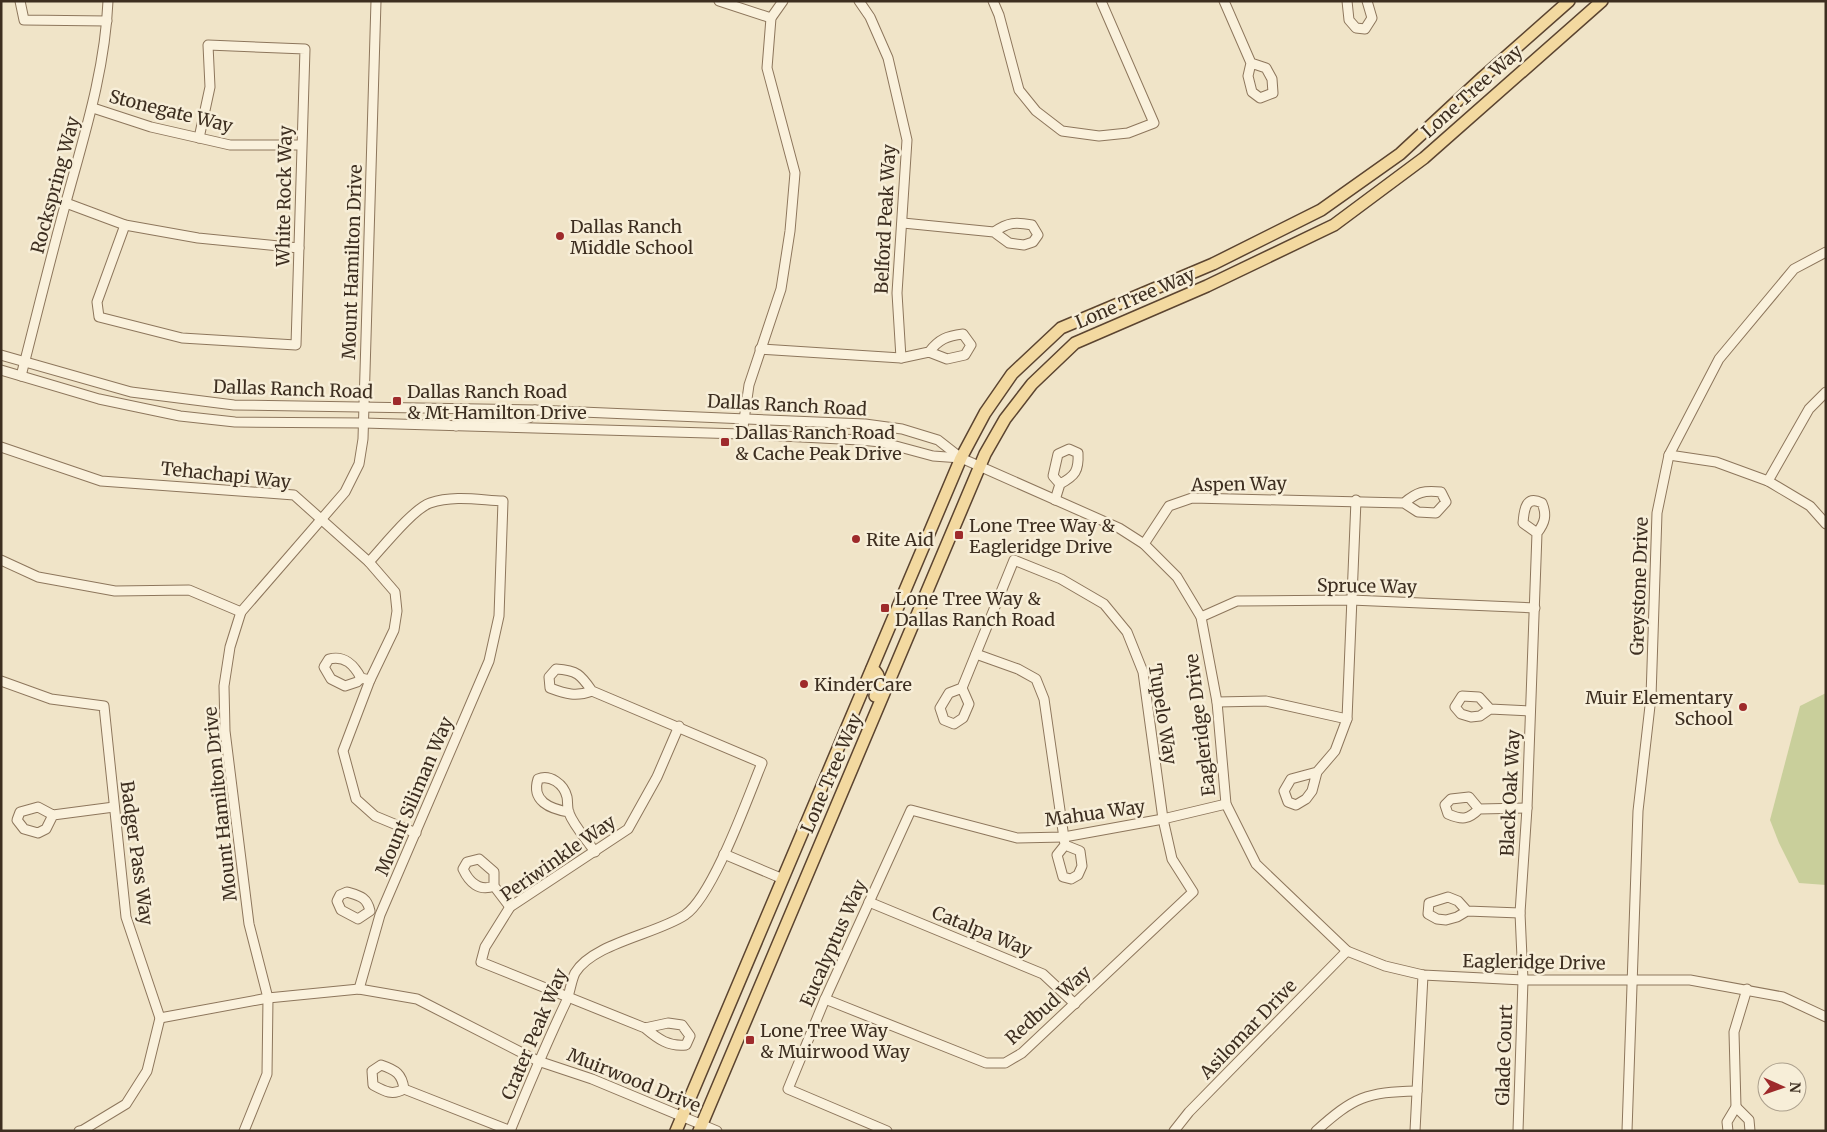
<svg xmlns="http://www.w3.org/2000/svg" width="1827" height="1132" viewBox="0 0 1827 1132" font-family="Merriweather,serif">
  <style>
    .green { fill: #c9cf9b }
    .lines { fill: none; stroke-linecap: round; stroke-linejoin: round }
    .minor-casing { stroke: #8d765c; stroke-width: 11 }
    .major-casing { stroke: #5b4430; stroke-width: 14 }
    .minor { stroke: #faf1dc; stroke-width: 9 }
    .major { stroke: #f3d9a0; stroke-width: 11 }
    .poi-dot { fill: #9e2a2b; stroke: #f7eed8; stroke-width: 2 }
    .labels { text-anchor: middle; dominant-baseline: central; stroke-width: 5; stroke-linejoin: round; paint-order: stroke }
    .street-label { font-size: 18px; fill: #3d2e20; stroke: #f7eed8 }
    .poi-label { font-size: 18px; fill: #3d2e20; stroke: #f7eed8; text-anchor: start }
  </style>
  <rect width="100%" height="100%" fill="#f0e4c8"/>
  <polygon class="green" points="1826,693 1826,885 1799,883 1779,843 1770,820 1800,706"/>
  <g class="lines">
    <defs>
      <g id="minor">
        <polyline points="20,1 24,20 107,21"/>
        <polyline points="719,1 771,18"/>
        <polyline points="859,1 870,17 888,58 907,140 897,293 901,358"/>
        <polyline points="993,1 999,15 1019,90 1036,111 1062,131 1099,136 1128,133 1154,123 1101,1"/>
        <polyline points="1224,1 1251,63 1248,76 1252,92 1260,98 1273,93 1272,79 1266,68 1251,63"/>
        <polyline points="1347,1 1349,20 1356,28 1365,29 1372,18 1367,1"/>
        <polyline points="93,108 151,127 230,145 300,145"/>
        <polyline points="66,203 125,225 198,238 299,248"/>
        <path d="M903,223L994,232L1009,243L1024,245L1033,242L1038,235L1032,225C1016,222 1008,222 994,232"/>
        <polyline points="125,225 97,302 99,317 182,338 296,345 305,49 208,45 210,87 199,138"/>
        <path d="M760,349L901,358L929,352L947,359L965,355L971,345L963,334C947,336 939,339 929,352"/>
        <polyline points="1,355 131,392 234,405 535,410 865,424 902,429 938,440 961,458 1119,528 1144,544 1177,577 1201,617 1217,702 1226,804 1256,864 1347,951 1385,966 1423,975 1523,980 1690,980 1783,997 1826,1017"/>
        <polyline points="1,370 99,399 180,416 235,422 363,423 742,434 860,440 881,442 933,456 961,458"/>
        <path d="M21,376C36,318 50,260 66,202C84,136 105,71 108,1"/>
        <polyline points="456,426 475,418 525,419 529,418 535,410"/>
        <polyline points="742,434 749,385 781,289 790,231 795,173 767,68 771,18 783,1"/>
        <polyline points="1,447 101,481 294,495 369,562 395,592 397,611 394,630 370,680 343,751 356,799 375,816 416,833"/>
        <polyline points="1669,455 1716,462 1768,481 1810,506 1826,524"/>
        <polyline points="1768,481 1809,409 1826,392"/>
        <path d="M1055,500L1060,484C1075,476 1079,471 1078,453L1069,449L1058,454L1053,476L1060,484"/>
        <path d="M1144,544L1169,506L1192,498L1404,503L1418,512L1436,513L1446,502L1441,492C1424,490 1417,492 1404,503"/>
        <polyline points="1,560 38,577 115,591 189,590 241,612"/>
        <polyline points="1201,617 1237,601 1351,600 1535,608"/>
        <polyline points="976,654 1018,669 1036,679 1044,699 1065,845 1057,855 1063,877 1071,879 1078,875 1082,866 1080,851 1065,845"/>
        <path d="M361,678L357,682L345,686L331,679L324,667L329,659C345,655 354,665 361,678L370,680"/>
        <polyline points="1,681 51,699 104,706 126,917 160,1018 147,1071 126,1104 83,1130 79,1131"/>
        <polyline points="1217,702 1266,701 1347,719"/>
        <polyline points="1490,709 1479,697 1462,696 1455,707 1461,714 1471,717 1480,716 1490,709 1530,711"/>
        <polyline points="1317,772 1291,779 1284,791 1288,802 1296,805 1306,799 1312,791 1317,772 1335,751 1347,719 1356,500"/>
        <path d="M1479,809L1469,797L1451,799L1445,805L1448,814C1462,820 1468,820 1479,809L1527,808"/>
        <path d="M569,812C550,809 531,801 538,779C550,774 564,784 567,797C568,802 567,808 569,813C574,826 587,840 595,852"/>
        <polyline points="53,815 46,829 38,833 24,829 17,820 20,812 38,807 53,815 114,807"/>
        <polyline points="724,854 783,879"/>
        <path d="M494,886C479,892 469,882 463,869L467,862L479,859L494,872V886L510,907"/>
        <path d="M347,892C360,896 367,897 370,911L358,919L341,910L337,901L340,895Z"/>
        <polyline points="869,902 1043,974 1075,1004"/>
        <polyline points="1467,911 1458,901 1448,897 1429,903 1428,914 1437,919 1446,920 1457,917 1467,911 1520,913"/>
        <path d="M359,989L380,915L489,661L499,616L503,501C479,500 454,495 430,503C413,509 383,547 369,562"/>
        <polyline points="825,999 986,1063 1005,1063 1022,1053 1193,892 1172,859 1163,819 1143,672 1127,632 1104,604 1061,579 1014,560 962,688 969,704 963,718 954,724 944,720 940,708 949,693 962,688"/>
        <polyline points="160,1018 268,998 359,989 417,999 538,1061 592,1079 717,1131"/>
        <path d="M645,1028L668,1023L682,1025L690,1036L686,1045C669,1047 658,1039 645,1028L481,962L485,947L510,907L628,829L657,777L679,726"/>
        <path d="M381,1065C396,1070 402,1074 404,1089C392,1096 384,1091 373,1085L372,1071Z"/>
        <polyline points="404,1089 511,1131"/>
        <polyline points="1736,1107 1749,1120 1750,1131"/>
        <polyline points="244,1131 267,1074 268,998 249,924 225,731 224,686 230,647 241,612 345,492 359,464 363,439 376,1"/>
        <path d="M510,1131C528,1087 546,1044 566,1002C570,993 571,981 575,973C593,943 657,934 685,915C713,896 748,797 762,763L592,691C581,675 577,670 556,669L549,677L550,688C566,694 576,697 592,691"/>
        <polyline points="887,1131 788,1089 825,999 911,810 1017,838 1064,837 1163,819 1226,804"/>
        <polyline points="1174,1131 1189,1112 1347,951"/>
        <path d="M1316,1131C1354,1097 1366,1092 1417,1091"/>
        <polyline points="1415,1131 1423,975"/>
        <path d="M1518,1131L1523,980L1520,913L1527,808L1537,533C1545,523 1547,515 1542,503C1526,495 1524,509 1523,523L1537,533"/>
        <polyline points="1627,1131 1638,811 1651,697 1657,513 1669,455 1719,359 1794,269 1826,252"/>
        <polyline points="1728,1131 1727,1122 1736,1107 1734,1032 1747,989"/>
      </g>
      <g id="major">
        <path d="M872,669C883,676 879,686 875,696"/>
        <polyline points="676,1131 961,458 985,413 1012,374 1061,328 1213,264 1321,210 1400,154 1483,77 1569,1"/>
        <polyline points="699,1131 985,454 1005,419 1032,384 1075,343 1207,286 1334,225 1424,158 1602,1"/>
      </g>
    </defs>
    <use href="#minor" class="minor-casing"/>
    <use href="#major" class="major-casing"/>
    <use href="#minor" class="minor"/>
    <use href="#major" class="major"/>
  </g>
  <g class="poi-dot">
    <circle cx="560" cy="236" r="5"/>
    <rect x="392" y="396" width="10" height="10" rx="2.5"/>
    <rect x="720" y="437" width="10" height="10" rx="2.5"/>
    <rect x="954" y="530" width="10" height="10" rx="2.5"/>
    <circle cx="856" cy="539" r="5"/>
    <rect x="880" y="603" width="10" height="10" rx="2.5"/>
    <circle cx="804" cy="684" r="5"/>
    <circle cx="1743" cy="707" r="5"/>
    <rect x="745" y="1035" width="10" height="10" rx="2.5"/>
  </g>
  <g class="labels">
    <g class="street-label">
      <text transform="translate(1472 91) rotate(-42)">Lone Tree Way</text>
      <text transform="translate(171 111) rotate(14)">Stonegate Way</text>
      <text transform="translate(55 185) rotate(-75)">Rockspring Way</text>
      <text transform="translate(284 196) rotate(-89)">White Rock Way</text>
      <text transform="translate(885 219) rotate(-87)">Belford Peak Way</text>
      <text transform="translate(352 262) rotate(-88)">Mount Hamilton Drive</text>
      <text transform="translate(1135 298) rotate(-23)">Lone Tree Way</text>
      <text transform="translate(293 389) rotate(2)">Dallas Ranch Road</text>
      <text transform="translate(787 405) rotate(3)">Dallas Ranch Road</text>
      <text transform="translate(226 475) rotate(6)">Tehachapi Way</text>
      <text transform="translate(1239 484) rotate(-1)">Aspen Way</text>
      <text transform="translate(1367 586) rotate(1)">Spruce Way</text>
      <text transform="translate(1639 586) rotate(-88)">Greystone Drive</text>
      <text transform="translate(1163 714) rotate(81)">Tupelo Way</text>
      <text transform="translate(1200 725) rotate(-97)">Eagleridge Drive</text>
      <text transform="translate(831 773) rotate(-67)">Lone Tree Way</text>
      <text transform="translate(1510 793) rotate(-87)">Black Oak Way</text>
      <text transform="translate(414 796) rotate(-67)">Mount Siliman Way</text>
      <text transform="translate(220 804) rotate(-96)">Mount Hamilton Drive</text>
      <text transform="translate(1095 813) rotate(-8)">Mahua Way</text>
      <text transform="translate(137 853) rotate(82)">Badger Pass Way</text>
      <text transform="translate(558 858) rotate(-35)">Periwinkle Way</text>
      <text transform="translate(982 931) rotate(22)">Catalpa Way</text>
      <text transform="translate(833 943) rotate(-66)">Eucalyptus Way</text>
      <text transform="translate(1534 962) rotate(1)">Eagleridge Drive</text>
      <text transform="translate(1048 1005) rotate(-42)">Redbud Way</text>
      <text transform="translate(1248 1029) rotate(-46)">Asilomar Drive</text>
      <text transform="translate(534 1034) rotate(-67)">Crater Peak Way</text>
      <text transform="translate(1504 1055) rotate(-88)">Glade Court</text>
      <text transform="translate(634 1080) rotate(22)">Muirwood Drive</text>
    </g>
    <g class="poi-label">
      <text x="570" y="226">Dallas Ranch<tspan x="570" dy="21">Middle School</tspan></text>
      <text x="407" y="391">Dallas Ranch Road<tspan x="407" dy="21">&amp; Mt Hamilton Drive</tspan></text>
      <text x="735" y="432">Dallas Ranch Road<tspan x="735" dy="21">&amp; Cache Peak Drive</tspan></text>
      <text x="969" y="525">Lone Tree Way &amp;<tspan x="969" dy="21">Eagleridge Drive</tspan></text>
      <text x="866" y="539">Rite Aid</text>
      <text x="895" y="598">Lone Tree Way &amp;<tspan x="895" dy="21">Dallas Ranch Road</tspan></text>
      <text x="814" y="684">KinderCare</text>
      <text x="1733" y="697" text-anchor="end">Muir Elementary<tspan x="1733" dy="21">School</tspan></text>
      <text x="760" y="1030">Lone Tree Way<tspan x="760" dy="21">&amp; Muirwood Way</tspan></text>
    </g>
  </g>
  <rect width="1827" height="1132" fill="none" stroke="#3d2e20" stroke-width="5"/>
  <g transform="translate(1782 1087) rotate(92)"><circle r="24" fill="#f7eed8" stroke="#ada18e"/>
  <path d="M0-4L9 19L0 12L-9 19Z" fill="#9e2a2b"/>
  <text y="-8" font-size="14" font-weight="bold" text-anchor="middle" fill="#3d2e20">N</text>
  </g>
</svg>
